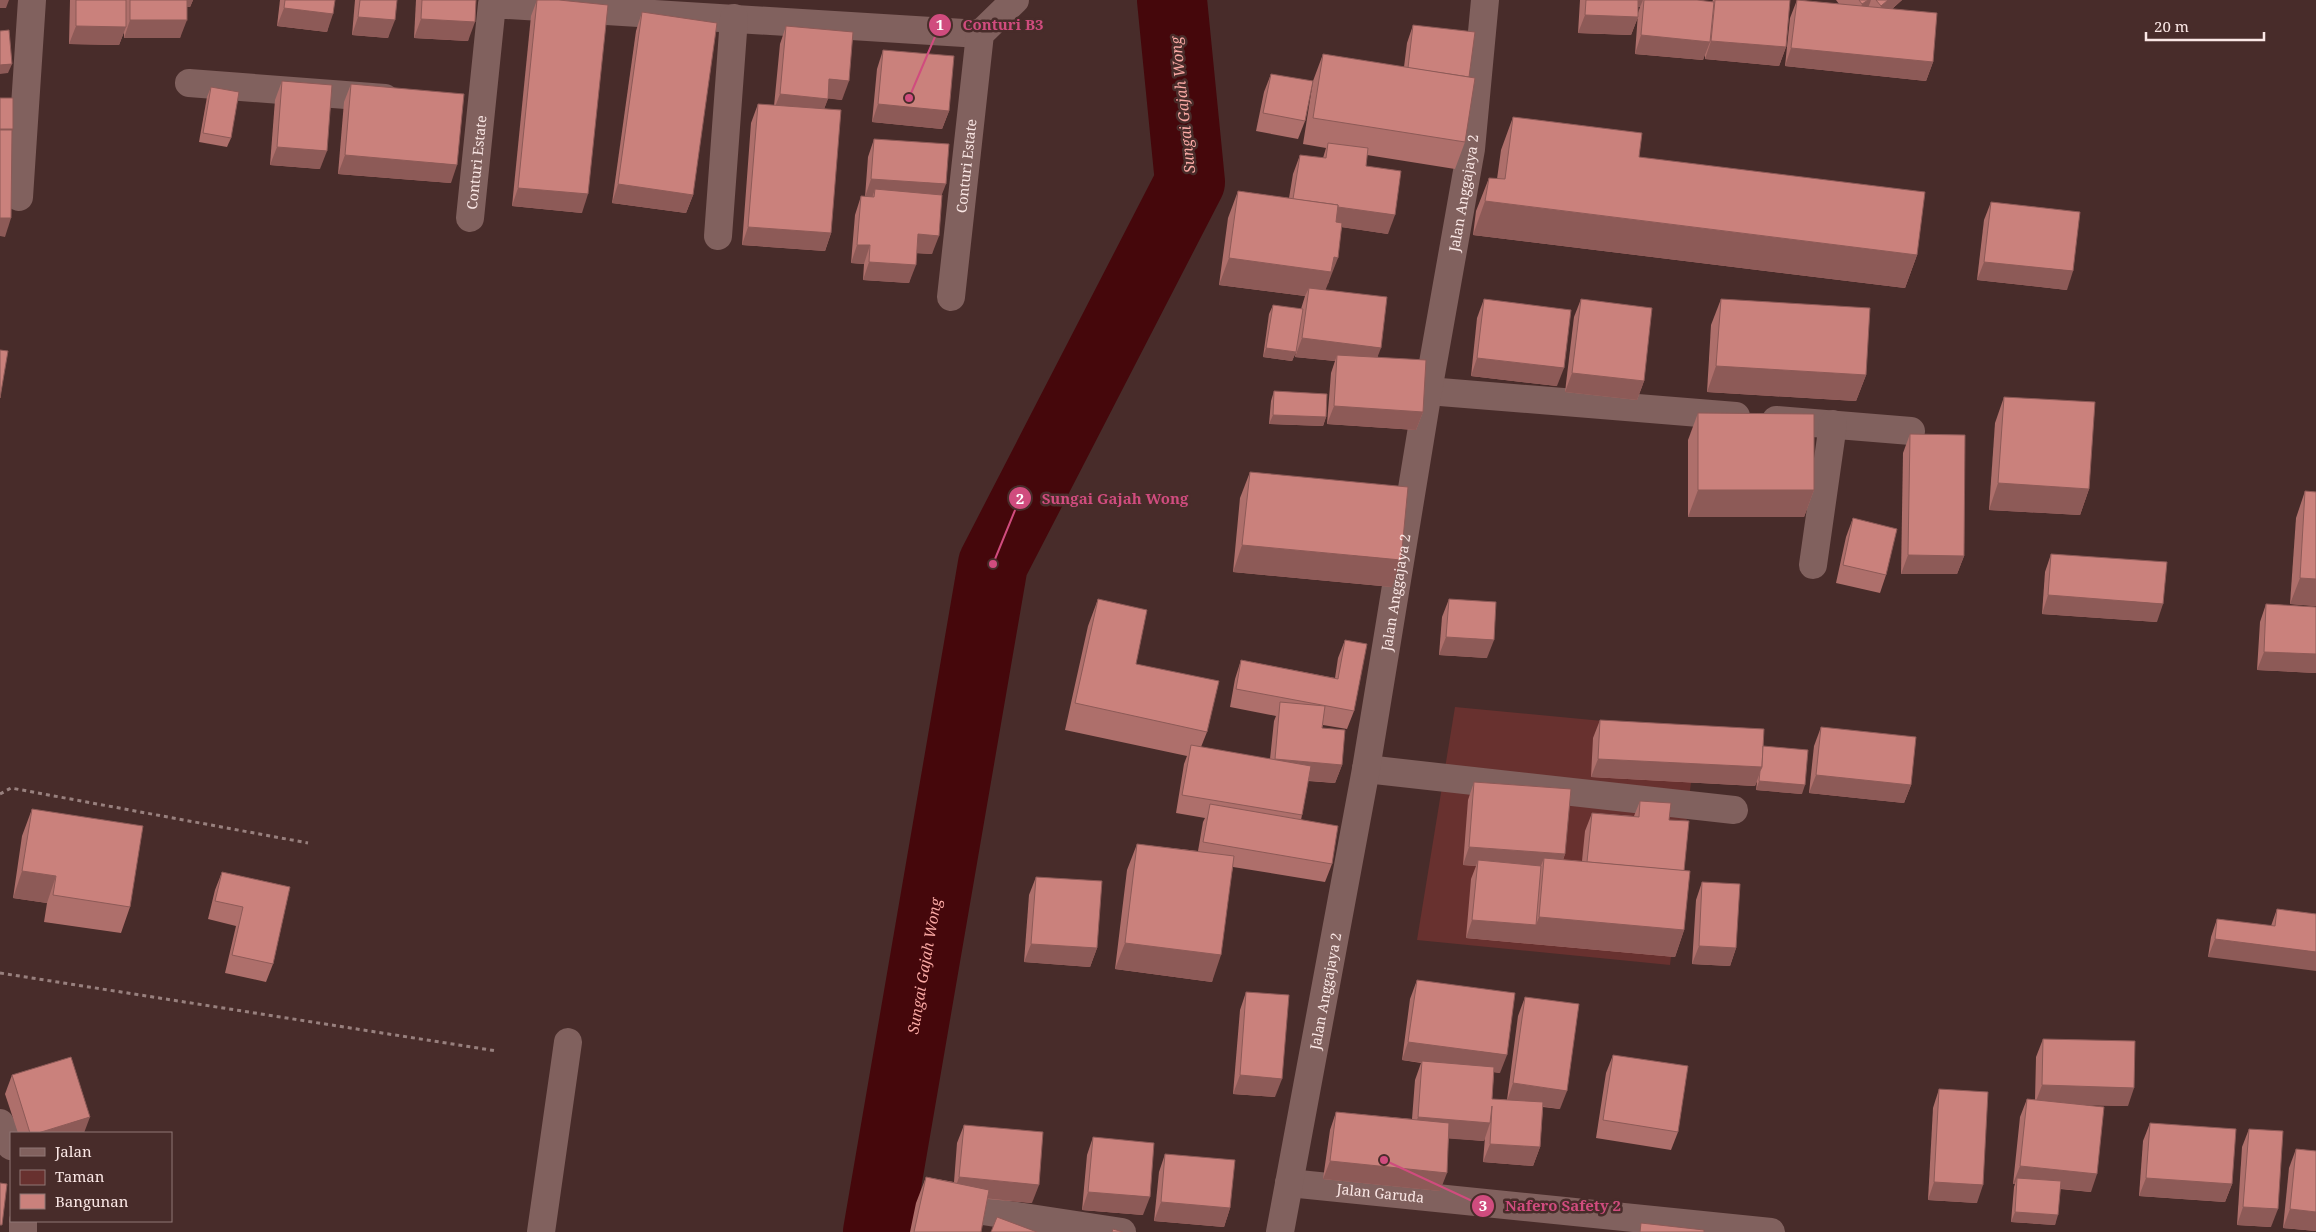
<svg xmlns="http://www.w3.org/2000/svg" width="2316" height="1232" viewBox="0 0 2316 1232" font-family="'Noto Serif',serif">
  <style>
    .park { fill: #68312f }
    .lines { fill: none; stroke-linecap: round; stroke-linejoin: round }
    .river { stroke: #45070b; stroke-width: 70 }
    .path { stroke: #98807e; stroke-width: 3; stroke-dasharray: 4 4; stroke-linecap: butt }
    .minor { stroke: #81615e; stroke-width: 28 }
    .wall { fill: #ae6f6b }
    .shaded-wall { fill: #8d5a57 }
    .building { fill: #ca817c; stroke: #8d5a57 }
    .labels { text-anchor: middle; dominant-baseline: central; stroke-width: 5; stroke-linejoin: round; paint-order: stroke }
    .street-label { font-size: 14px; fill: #fae7e5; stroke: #482c2a }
    .water-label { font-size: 15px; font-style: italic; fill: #faa9a4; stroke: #482c2a }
    .leader { fill: none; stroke: #d04c7e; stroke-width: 2 }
    .callout-dot { fill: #d04c7e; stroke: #482c2a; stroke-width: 2 }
    .mark-label { font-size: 15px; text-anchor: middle; font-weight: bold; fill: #fff }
    .callout-label { font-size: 15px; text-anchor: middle; font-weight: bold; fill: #d04c7e; stroke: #482c2a; stroke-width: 5; stroke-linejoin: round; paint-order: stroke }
  </style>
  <rect width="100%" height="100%" fill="#482c2a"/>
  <polygon class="park" points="1455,707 1697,730 1670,965 1417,940"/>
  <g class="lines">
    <path class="river" id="s1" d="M878,1232L993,564L1190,182L1172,0"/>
    <g class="path">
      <polyline points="0,794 11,788 308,843"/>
      <polyline points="0,973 497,1051"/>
    </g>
    <g class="minor">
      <polyline points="189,83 385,98"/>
      <polyline points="19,197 32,0"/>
      <path id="s2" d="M470,218L492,4L980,34"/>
      <polyline points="718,236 734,18"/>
      <path id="s3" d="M951,297L980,34L1015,0"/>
      <polyline points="1428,391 1736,416"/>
      <polyline points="1776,420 1911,431"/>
      <polyline points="1813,565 1833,424"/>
      <polyline points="1366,769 1734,810"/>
      <polyline points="0,1123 11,1146"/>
      <path id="s4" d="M1289,1183L1771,1232"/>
      <polyline points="963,1208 1122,1232"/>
      <polyline points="23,1232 23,1221"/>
      <polyline points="541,1232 568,1042"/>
      <path id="s5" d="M1280,1232L1366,769L1428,391L1471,149L1485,0"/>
    </g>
  </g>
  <g class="wall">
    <polygon points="70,0 193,0 190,7 187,7 180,38 124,38 124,32 119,45 69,44"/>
    <polygon points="280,0 335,0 327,32 277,26"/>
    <polygon points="355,0 397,0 388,38 352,35"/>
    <polygon points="416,0 476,0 468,41 414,38"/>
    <polygon points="537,0 559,0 582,213 512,206 531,16"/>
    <polygon points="1580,0 1697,0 1712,2 1713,0 1790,0 1786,47 1779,66 1705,59 1705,54 1703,60 1635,54 1638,13 1640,7 1638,7 1638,17 1631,35 1578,33"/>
    <polygon points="1797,0 1839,4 1836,0 1902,0 1892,9 1933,62 1926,81 1785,66 1790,18"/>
    <polygon points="642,12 693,195 686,213 612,203 636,31"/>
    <polygon points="1413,25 1469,77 1465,142 1455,169 1367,155 1366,166 1388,234 1342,227 1328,284 1327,284 1325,290 1378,357 1423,412 1416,430 1327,424 1331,373 1335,361 1295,357 1297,346 1296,352 1292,361 1263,357 1269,314 1273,305 1301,309 1305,296 1219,285 1228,218 1238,191 1289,198 1293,174 1300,155 1323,158 1326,148 1303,144 1313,81 1323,54 1404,67 1407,43"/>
    <polygon points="786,26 842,100 828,98 824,109 831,233 825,251 742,245 751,123 758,104 774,106 780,44"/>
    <polygon points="883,50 949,111 942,129 872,122 877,69"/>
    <polygon points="1271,74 1305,121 1298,139 1256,131 1264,92"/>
    <polygon points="282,81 320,169 270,165 275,100"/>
    <polygon points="351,84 451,183 338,174 344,102"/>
    <polygon points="211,87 231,138 227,147 199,142 207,97"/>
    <polygon points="1513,117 1639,157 1917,255 1905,288 1473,235 1476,211 1489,178 1497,179 1501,150"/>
    <polygon points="874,139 942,195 932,254 917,253 909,283 863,280 864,264 851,263 855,215 861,196 865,197 868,157"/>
    <polygon points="1991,202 2067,290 1977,280 1984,220"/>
    <polygon points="1484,299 1557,386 1471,376 1477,318"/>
    <polygon points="1581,299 1644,381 1637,400 1565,392 1574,317"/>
    <polygon points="1721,299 1866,375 1856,401 1707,392 1711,325"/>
    <polygon points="1274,391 1326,417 1323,426 1269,424 1271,401"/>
    <polygon points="2004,397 2089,489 2080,515 1989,510 1995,423"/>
    <polygon points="1698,413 1814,490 1804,517 1688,517 1688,440"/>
    <polygon points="1910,434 1964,556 1957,574 1901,574 1903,453"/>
    <polygon points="1250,472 1392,587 1233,572 1240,498"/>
    <polygon points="2305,491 2316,492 2316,606 2290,604 2296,518"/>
    <polygon points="1853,518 1886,575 1880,593 1836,583 1846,537"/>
    <polygon points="2051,554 2157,622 2042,614 2045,572"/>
    <polygon points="1098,599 1136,664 1207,732 1201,747 1270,759 1274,721 1276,716 1230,707 1235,679 1241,660 1335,678 1338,658 1345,640 1354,711 1347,729 1323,725 1322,728 1342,765 1335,783 1308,781 1302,815 1301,820 1332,864 1325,882 1233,867 1212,982 1115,969 1127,870 1137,844 1198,851 1203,822 1205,818 1176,813 1184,764 1187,756 1065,730 1088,626"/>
    <polygon points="1449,599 1487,658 1439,655 1442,617"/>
    <polygon points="2266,604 2316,607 2316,673 2257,670 2260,622"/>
    <polygon points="1600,720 1763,746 1802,794 1756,790 1757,781 1755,786 1591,777 1593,738"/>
    <polygon points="1821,727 1911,785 1904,803 1809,793 1814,746"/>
    <polygon points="1474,782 1565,854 1563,860 1582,861 1585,831 1592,813 1634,816 1640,801 1669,820 1684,871 1684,930 1675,957 1466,938 1471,879 1476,866 1463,865 1468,800"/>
    <polygon points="32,809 130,907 121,933 44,922 47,903 13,898 22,836"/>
    <polygon points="222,872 290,887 273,964 266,982 225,973 236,926 208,919 215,890"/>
    <polygon points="1036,877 1097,948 1090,967 1024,962 1029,895"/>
    <polygon points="1702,882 1736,948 1730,966 1692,964 1696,900"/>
    <polygon points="2277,909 2316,914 2208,957 2211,937 2217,919 2271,926"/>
    <polygon points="1417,980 1500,1073 1494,1072 1492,1099 1507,1100 1518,1016 1525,997 1560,1109 1543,1107 1540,1147 1533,1166 1483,1162 1485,1137 1484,1141 1449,1138 1440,1191 1323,1179 1330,1130 1336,1112 1412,1119 1415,1080 1421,1063 1402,1060 1410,999"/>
    <polygon points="1246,992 1275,1097 1233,1094 1240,1010"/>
    <polygon points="2043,1039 2128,1106 2085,1105 2091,1192 2060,1189 2055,1225 2011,1222 2014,1187 2015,1184 2013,1184 2020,1117 2027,1099 2035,1100 2036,1057"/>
    <polygon points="1613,1055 1678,1132 1671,1150 1596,1138 1606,1073"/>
    <polygon points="12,1075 84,1133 18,1133 5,1094"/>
    <polygon points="1939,1089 1977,1203 1928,1200 1933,1108"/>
    <polygon points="2150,1123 2232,1184 2225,1202 2139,1196 2143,1141"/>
    <polygon points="964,1125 1032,1203 987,1199 981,1232 910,1232 916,1203 926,1177 954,1182 957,1143"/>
    <polygon points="2249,1129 2271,1227 2237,1225 2242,1147"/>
    <polygon points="1093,1137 1143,1215 1082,1210 1087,1155"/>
    <polygon points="2296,1149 2316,1151 2316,1231 2283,1228 2289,1168"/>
    <polygon points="1165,1154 1230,1208 1224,1227 1154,1221 1159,1172"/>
  </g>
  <g class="shaded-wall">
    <polygon points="0,0 9,0 6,8 0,8"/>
    <polygon points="182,0 193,0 190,7 180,7"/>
    <polygon points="1635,0 1643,0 1640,7 1632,7"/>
    <polygon points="1868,0 1871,0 1866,14 1856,23 1862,4"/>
    <polygon points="1888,0 1902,0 1875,24 1881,6"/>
    <polygon points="284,8 333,14 327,32 277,26"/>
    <polygon points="1585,15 1638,17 1631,35 1578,33"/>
    <polygon points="358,17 395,20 388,38 352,35"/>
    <polygon points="421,19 475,22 468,41 414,38"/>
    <polygon points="130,20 187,20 180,38 124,38"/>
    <polygon points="76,26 126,27 119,45 69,44"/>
    <polygon points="1641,35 1710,42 1703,60 1635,54"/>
    <polygon points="1711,41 1786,47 1779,66 1705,59"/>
    <polygon points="1791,48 1933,62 1926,81 1785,66"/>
    <polygon points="12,64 8,73 0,74 0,65"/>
    <polygon points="829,79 849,81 842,100 823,98"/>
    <polygon points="780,94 828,99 821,117 773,112"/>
    <polygon points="878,104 949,111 942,129 872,122"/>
    <polygon points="0,129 13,129 10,138 0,138"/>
    <polygon points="277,147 327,151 320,169 270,165"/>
    <polygon points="345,155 457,165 451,183 338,174"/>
    <polygon points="871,179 946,184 939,202 875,189 872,198 865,197"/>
    <polygon points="618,184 693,195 686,213 612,203"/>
    <polygon points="518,188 588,194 582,213 512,206"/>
    <polygon points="1293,201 1395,215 1388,234 1286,219"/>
    <polygon points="1485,201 1917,255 1905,288 1473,235"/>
    <polygon points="0,218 11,218 5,237 0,236"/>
    <polygon points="748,227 831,233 825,251 742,245"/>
    <polygon points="918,234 939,236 932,254 912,253"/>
    <polygon points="857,245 870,245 864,264 851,263"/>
    <polygon points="1334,257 1338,258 1322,299 1309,288 1305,296 1219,285 1229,258"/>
    <polygon points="869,262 916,265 909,283 863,280"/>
    <polygon points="1984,262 2073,271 2067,290 1977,280"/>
    <polygon points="1302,338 1381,348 1374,366 1337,355 1335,361 1295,357"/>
    <polygon points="1266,348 1296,352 1292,361 1263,357"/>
    <polygon points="1477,358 1564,368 1557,386 1471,376"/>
    <polygon points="1716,366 1866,375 1856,401 1707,392"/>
    <polygon points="1572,373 1644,381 1637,400 1565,392"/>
    <polygon points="1334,406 1423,412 1416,430 1327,424"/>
    <polygon points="1273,415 1326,417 1323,426 1269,424"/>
    <polygon points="1998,483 2089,489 2080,515 1989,510"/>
    <polygon points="1698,490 1814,490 1804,517 1688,517"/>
    <polygon points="1242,545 1401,560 1392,587 1233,572"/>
    <polygon points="1908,555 1964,556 1957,574 1901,574"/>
    <polygon points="2300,578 2316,579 2316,606 2290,604"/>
    <polygon points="2048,595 2163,604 2157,622 2042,614"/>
    <polygon points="1446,637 1494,640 1487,658 1439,655"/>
    <polygon points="2264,652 2316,654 2316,673 2257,670"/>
    <polygon points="1275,759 1342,765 1335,783 1268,777"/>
    <polygon points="1598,759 1762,767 1755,786 1591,777"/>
    <polygon points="1816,775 1911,785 1904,803 1809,793"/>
    <polygon points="1759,781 1805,785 1802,794 1756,790"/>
    <polygon points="1469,847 1565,854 1558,873 1544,858 1539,871 1478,860 1476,866 1463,865"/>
    <polygon points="22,871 56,876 47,903 13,898"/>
    <polygon points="1539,917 1684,930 1675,957 1466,938 1472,920 1536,925"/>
    <polygon points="2215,939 2316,952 2316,971 2208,957"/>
    <polygon points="1125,943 1221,955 1212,982 1115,969"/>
    <polygon points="1031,944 1097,948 1090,967 1024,962"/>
    <polygon points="1699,946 1736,948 1730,966 1692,964"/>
    <polygon points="1408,1042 1507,1055 1500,1073 1402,1060"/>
    <polygon points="1240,1075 1282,1079 1275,1097 1233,1094"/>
    <polygon points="1513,1083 1567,1091 1560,1109 1507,1101"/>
    <polygon points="2042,1085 2134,1088 2128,1106 2035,1104"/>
    <polygon points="90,1117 84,1133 38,1133"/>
    <polygon points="1418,1117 1490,1123 1484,1141 1411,1136"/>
    <polygon points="1490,1144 1540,1147 1533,1166 1483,1162"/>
    <polygon points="1330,1161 1447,1173 1440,1191 1323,1179"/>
    <polygon points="2020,1166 2097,1174 2091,1192 2017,1184 2017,1178 2015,1184 2013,1184"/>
    <polygon points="959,1177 1039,1185 1032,1203 953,1195"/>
    <polygon points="2146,1178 2232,1184 2225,1202 2139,1196"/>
    <polygon points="1934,1182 1983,1185 1977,1203 1928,1200"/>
    <polygon points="1088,1192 1150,1197 1143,1215 1082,1210"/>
    <polygon points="1161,1202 1230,1208 1224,1227 1154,1221"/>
    <polygon points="2243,1207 2278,1209 2271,1227 2237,1225"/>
    <polygon points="2290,1209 2316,1212 2316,1231 2283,1228"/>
    <polygon points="2015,1212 2058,1215 2055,1225 2011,1222"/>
  </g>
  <g class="building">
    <polygon points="76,0 126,0 126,27 76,26"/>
    <rect x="130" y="0" width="57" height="20"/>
    <polygon points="285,0 335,0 333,14 284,8"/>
    <polygon points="360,0 397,0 395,20 358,17"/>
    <polygon points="422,0 476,0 475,22 421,19"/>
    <polygon points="537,0 559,0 608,5 588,194 518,188"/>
    <polygon points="1586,0 1638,0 1638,17 1585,15"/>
    <polygon points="1644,0 1697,0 1714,2 1710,42 1641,35"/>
    <polygon points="1715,0 1790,0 1786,47 1711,41"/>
    <polygon points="1797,0 1937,13 1933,62 1791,48"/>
    <polygon points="1859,0 1868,0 1862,4"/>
    <polygon points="1876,0 1888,0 1881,6"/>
    <polygon points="642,12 717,23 693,195 618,184"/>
    <polygon points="1413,25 1475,32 1469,77 1408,68"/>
    <polygon points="786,26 853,32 849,81 829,79 828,99 780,94"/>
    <polygon points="9,30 12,64 0,65 0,31"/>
    <polygon points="883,50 954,56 949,111 878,104"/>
    <polygon points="1323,54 1475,78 1465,142 1313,118"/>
    <polygon points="1271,74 1313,81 1305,121 1263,113"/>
    <polygon points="282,81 332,85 327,151 277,147"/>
    <polygon points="351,84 464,94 457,165 345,155"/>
    <polygon points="211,87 239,92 231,138 203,133"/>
    <rect x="0" y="98" width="13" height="31"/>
    <polygon points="758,104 841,110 831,233 748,227"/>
    <polygon points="1513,117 1642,133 1639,157 1925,192 1917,255 1485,201 1489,178 1505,179"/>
    <polygon points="0,130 12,130 11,218 0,218"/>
    <polygon points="874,139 949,144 946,184 871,179"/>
    <polygon points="1328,143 1368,148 1366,166 1401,171 1395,215 1338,207 1338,205 1293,199 1300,155 1326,158"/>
    <polygon points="875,189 942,195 939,236 918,234 916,265 869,262 870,245 857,245 861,196 874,197"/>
    <polygon points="1238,191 1338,205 1336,222 1342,223 1338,258 1334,257 1331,272 1229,258"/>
    <polygon points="1991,202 2080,212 2073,271 1984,262"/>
    <polygon points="1309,288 1387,297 1381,348 1302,338"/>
    <polygon points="1484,299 1571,310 1564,368 1477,358"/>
    <polygon points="1581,299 1652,308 1644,381 1572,373"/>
    <polygon points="1721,299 1870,308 1866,375 1716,366"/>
    <polygon points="1273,305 1303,309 1296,352 1266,348"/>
    <polygon points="0,350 8,351 0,398"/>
    <polygon points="1337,355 1426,360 1423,412 1334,406"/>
    <polygon points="1274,391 1327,394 1326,417 1273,415"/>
    <polygon points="2004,397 2095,402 2089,489 1998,483"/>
    <polygon points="1698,413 1814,414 1814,490 1698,490"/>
    <polygon points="1910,434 1965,435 1964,556 1908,555"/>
    <polygon points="1250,472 1408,487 1401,560 1242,545"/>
    <polygon points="2305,491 2316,492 2316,579 2300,578"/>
    <polygon points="1853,518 1897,529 1886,575 1843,565"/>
    <polygon points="2051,554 2167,562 2163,604 2048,595"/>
    <polygon points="1098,599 1147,610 1136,664 1219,681 1207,732 1075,703"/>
    <polygon points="1449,599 1496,602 1494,640 1446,637"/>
    <polygon points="2266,604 2316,607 2316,654 2264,652"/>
    <polygon points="1345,640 1367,644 1354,711 1236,689 1241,660 1338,679"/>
    <polygon points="1280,702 1325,706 1322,728 1345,730 1342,765 1275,759"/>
    <polygon points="1600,720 1764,729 1762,767 1598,759"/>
    <polygon points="1821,727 1916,737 1911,785 1816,775"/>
    <polygon points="1191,745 1311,766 1302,815 1182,795"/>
    <polygon points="1763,746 1808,750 1805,785 1759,781 1760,771 1762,767"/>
    <polygon points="1474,782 1571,789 1565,854 1469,847"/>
    <polygon points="1640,801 1671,803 1669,820 1689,821 1684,871 1587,862 1592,813 1639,817"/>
    <polygon points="1210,804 1338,826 1332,864 1203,842"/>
    <polygon points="32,809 143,826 130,907 53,895 56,876 22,871"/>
    <polygon points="1137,844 1234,856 1221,955 1125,943"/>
    <polygon points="1544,858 1690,871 1684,930 1539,917"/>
    <polygon points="1478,860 1541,866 1536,925 1472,920"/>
    <polygon points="222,872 290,887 273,964 232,955 243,907 215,901"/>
    <polygon points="1036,877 1102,881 1097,948 1031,944"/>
    <polygon points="1702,882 1740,884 1736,948 1699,946"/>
    <polygon points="2277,909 2316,914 2316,952 2215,939 2217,919 2275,926"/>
    <polygon points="1417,980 1515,993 1507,1055 1408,1042"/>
    <polygon points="1246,992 1289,995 1282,1079 1240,1075"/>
    <polygon points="1525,997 1579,1004 1567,1091 1513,1083"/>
    <polygon points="2043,1039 2135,1041 2134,1088 2042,1085"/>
    <polygon points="1613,1055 1688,1066 1678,1132 1603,1120"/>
    <polygon points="71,1057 90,1117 38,1133 30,1133 12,1075"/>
    <polygon points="1422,1061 1494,1067 1492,1099 1543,1102 1540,1147 1490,1144 1492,1106 1490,1123 1418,1117"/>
    <polygon points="1939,1089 1988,1092 1983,1185 1934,1182"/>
    <polygon points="2027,1099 2104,1107 2097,1174 2020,1166"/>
    <polygon points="1336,1112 1449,1123 1447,1173 1330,1161"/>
    <polygon points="2150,1123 2236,1129 2232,1184 2146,1178"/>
    <polygon points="964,1125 1043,1132 1039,1185 959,1177"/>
    <polygon points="2249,1129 2283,1131 2278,1209 2243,1207"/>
    <polygon points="1093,1137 1154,1143 1150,1197 1088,1192"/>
    <polygon points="2296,1149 2316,1151 2316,1212 2290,1209"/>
    <polygon points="1165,1154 1235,1160 1230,1208 1161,1202"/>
    <polygon points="926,1177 989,1190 981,1232 914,1232"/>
    <polygon points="2017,1178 2061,1181 2058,1215 2015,1212"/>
    <polygon points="0,1183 7,1184 2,1225 0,1225"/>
    <polygon points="997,1217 1037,1232 991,1232"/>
    <polygon points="1641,1223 1704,1230 1704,1232 1640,1232"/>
    <polygon points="1113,1229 1123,1232 1112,1232"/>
  </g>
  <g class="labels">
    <g class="street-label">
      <text stroke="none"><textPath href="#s2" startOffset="56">Conturi Estate</textPath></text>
      <text stroke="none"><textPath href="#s3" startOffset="132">Conturi Estate</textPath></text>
      <text stroke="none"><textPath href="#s5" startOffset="1055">Jalan Anggajaya 2</textPath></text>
      <text stroke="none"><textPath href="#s5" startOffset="650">Jalan Anggajaya 2</textPath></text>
      <text stroke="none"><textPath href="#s5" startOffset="245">Jalan Anggajaya 2</textPath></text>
      <text stroke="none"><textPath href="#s4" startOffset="92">Jalan Garuda</textPath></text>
    </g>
    <g class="water-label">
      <text transform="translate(1182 105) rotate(-96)">Sungai Gajah Wong</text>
      <text stroke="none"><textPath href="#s1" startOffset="270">Sungai Gajah Wong</textPath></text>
    </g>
  </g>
  <path class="leader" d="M909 98L940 25M993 564L1020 498M1384 1160L1483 1206"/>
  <g class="callout-dot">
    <circle cx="909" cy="98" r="5"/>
    <circle cx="993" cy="564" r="5"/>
    <circle cx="1384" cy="1160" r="5"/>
    <circle cx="940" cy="25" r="12"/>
    <circle cx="1020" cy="498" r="12"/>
    <circle cx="1483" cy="1206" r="12"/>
  </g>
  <g class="mark-label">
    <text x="940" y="30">1</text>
    <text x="1020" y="504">2</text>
    <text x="1483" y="1211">3</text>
  </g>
  <g class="callout-label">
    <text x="1003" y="30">Conturi B3</text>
    <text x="1115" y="504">Sungai Gajah Wong</text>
    <text x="1563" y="1211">Nafero Safety 2</text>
  </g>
  <rect x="10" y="1132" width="162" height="90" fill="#482c2a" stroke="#8f7775"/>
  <rect x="20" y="1148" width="25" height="8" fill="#81615e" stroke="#8f7775"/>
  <text x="55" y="1157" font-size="15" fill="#fae7e5">Jalan</text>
  <rect x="20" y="1170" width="25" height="15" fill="#68312f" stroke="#8f7775"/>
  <text x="55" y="1182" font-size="15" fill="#fae7e5">Taman</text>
  <rect x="20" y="1194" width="25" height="15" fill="#ca817c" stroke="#8f7775"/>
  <text x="55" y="1207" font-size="15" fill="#fae7e5">Bangunan</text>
  <path d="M2146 32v8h118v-8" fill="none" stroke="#fae7e5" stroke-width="2.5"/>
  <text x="2154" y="32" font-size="15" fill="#fae7e5" stroke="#482c2a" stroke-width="4" paint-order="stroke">20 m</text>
</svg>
